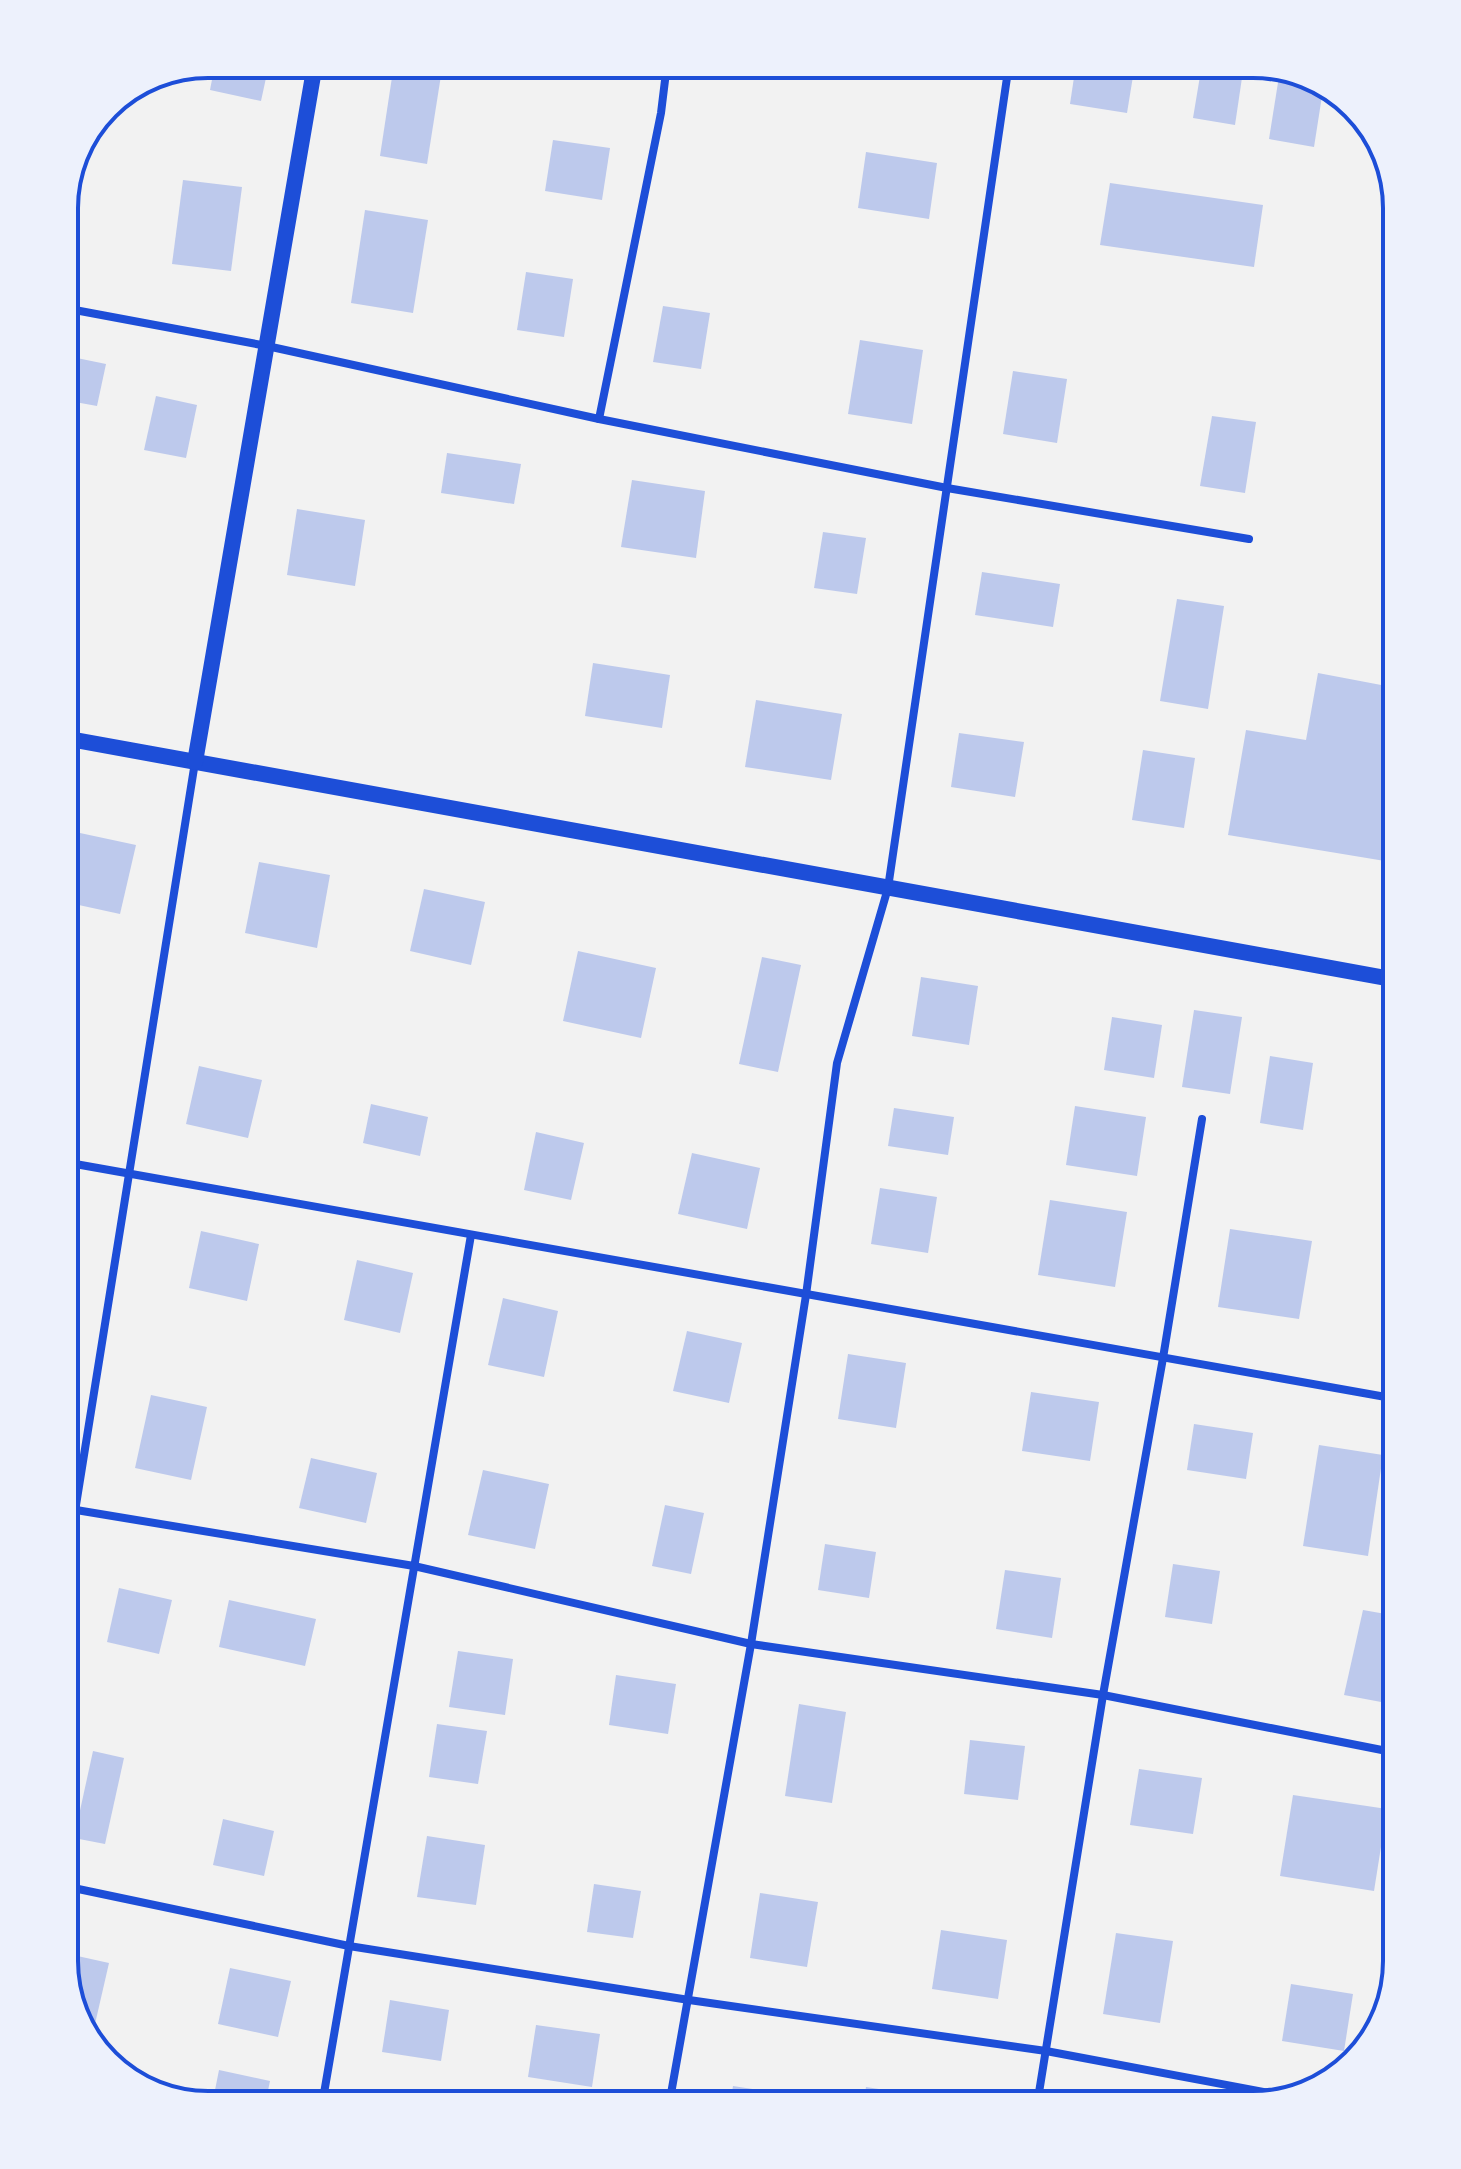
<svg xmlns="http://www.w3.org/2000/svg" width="1461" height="2169" viewBox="0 0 1461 2169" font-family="'Fira Sans Condensed',sans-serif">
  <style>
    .building { fill: #bdc9ec }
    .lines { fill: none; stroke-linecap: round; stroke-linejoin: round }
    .minor { stroke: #1d4ed8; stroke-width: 8 }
    .secondary { stroke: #1d4ed8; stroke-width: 16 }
    .rim { fill: none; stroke: #1d4ed8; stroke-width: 4 }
  </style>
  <rect width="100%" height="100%" fill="#f2f2f2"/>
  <g class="building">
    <polygon points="215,64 269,64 261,101 210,90"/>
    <polygon points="394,64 442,69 427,164 380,156"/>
    <polygon points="1076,64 1135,64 1127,113 1070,104"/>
    <polygon points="1202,64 1243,71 1235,125 1193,118"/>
    <polygon points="1280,70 1324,83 1314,147 1269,139"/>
    <polygon points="553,140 610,148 602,200 545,191"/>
    <polygon points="866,152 937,163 929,219 858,208"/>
    <polygon points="183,180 242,187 231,271 172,264"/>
    <polygon points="1110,183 1263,205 1254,267 1100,245"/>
    <polygon points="365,210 428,220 413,313 351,303"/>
    <polygon points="526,272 573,279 564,337 517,330"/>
    <polygon points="663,306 710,313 701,369 653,362"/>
    <polygon points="860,340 923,350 912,424 848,414"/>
    <polygon points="72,357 106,364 97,406 64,400"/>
    <polygon points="1013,371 1067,379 1057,443 1003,434"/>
    <polygon points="156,396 197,405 186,458 144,450"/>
    <polygon points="1212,416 1256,422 1245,493 1200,486"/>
    <polygon points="447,453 521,464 514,504 441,493"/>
    <polygon points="632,480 705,491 696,558 621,547"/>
    <polygon points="297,509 365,520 355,586 287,575"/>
    <polygon points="823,532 866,538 857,594 814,588"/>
    <polygon points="982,572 1060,584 1053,627 975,615"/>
    <polygon points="1177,599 1224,606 1208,709 1160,701"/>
    <polygon points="593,663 670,675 662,728 585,716"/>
    <polygon points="1318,673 1397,688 1397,863 1228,835 1246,730 1306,740"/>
    <polygon points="756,700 842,714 831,780 745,767"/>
    <polygon points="959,733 1024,742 1015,797 951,787"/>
    <polygon points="1143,750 1195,758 1184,828 1132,820"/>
    <polygon points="80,833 136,845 120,914 65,902"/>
    <polygon points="259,862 330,875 317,948 245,933"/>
    <polygon points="424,889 485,902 471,965 410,951"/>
    <polygon points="578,951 656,968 641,1038 563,1021"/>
    <polygon points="762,957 801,965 778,1072 739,1064"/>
    <polygon points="921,977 978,986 969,1045 912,1036"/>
    <polygon points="1194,1010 1242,1017 1230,1094 1182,1087"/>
    <polygon points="1112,1017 1162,1025 1154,1078 1104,1070"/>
    <polygon points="64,1031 76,1033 65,1082 64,1082"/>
    <polygon points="1270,1056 1313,1063 1303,1130 1260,1123"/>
    <polygon points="199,1066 262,1080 248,1138 186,1124"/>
    <polygon points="371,1104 428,1117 420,1156 363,1143"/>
    <polygon points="1075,1106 1146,1117 1137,1176 1066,1165"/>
    <polygon points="894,1108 954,1117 948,1155 888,1146"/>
    <polygon points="536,1132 584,1143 571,1200 524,1190"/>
    <polygon points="692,1153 760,1168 747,1229 678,1214"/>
    <polygon points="880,1188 937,1197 928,1253 871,1244"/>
    <polygon points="1050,1200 1127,1212 1115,1287 1038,1275"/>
    <polygon points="1230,1229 1312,1241 1299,1319 1218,1307"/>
    <polygon points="201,1231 259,1244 247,1301 189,1288"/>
    <polygon points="357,1260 413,1273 400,1333 344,1320"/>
    <polygon points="503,1298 558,1311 544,1377 488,1365"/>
    <polygon points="687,1331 742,1343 729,1403 673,1391"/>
    <polygon points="848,1354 906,1363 896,1428 838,1419"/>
    <polygon points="1031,1392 1099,1402 1090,1461 1022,1451"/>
    <polygon points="151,1395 207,1407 191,1480 135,1468"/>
    <polygon points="1194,1424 1253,1433 1246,1479 1187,1470"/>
    <polygon points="1319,1445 1383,1455 1368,1556 1303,1546"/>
    <polygon points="311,1458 377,1473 366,1523 299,1508"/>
    <polygon points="483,1470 549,1484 535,1549 468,1535"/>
    <polygon points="665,1505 704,1513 691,1574 652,1566"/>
    <polygon points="825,1544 876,1552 869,1598 818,1590"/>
    <polygon points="1173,1564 1220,1571 1212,1624 1165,1617"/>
    <polygon points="1005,1570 1061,1578 1052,1638 996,1629"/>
    <polygon points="119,1588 172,1600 159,1654 107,1642"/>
    <polygon points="229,1600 316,1619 305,1666 219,1647"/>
    <polygon points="1363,1610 1397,1616 1397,1705 1344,1695"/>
    <polygon points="458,1651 513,1659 505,1715 449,1707"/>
    <polygon points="616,1675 676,1684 668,1734 609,1725"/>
    <polygon points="799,1704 846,1712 832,1803 785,1796"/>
    <polygon points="437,1724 487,1731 478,1784 429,1777"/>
    <polygon points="970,1740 1025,1746 1018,1800 964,1794"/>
    <polygon points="93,1751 124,1758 105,1844 74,1838"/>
    <polygon points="1139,1769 1202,1778 1193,1834 1130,1825"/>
    <polygon points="1293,1795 1387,1809 1374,1891 1280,1876"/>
    <polygon points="223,1819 274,1831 264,1876 213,1865"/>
    <polygon points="427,1836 485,1845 476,1905 417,1897"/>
    <polygon points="594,1884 641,1891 633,1938 587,1932"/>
    <polygon points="760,1893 818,1902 807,1967 750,1958"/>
    <polygon points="941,1930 1007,1940 998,1999 932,1989"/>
    <polygon points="1116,1933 1173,1941 1160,2023 1103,2014"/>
    <polygon points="64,1953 109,1963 95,2024 80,2021"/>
    <polygon points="230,1968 291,1981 278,2037 218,2024"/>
    <polygon points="1291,1984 1353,1994 1344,2051 1282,2041"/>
    <polygon points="390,2000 449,2010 441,2061 382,2052"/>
    <polygon points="536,2025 600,2034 592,2087 528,2077"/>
    <polygon points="219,2070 270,2081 265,2105 212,2105"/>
    <polygon points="733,2086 803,2097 801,2105 730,2105"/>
    <polygon points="866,2087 968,2103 968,2105 863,2105"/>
  </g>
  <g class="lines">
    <g class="minor">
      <polyline points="64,308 267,346 599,419 947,488 1249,539"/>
      <polyline points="599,419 661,113 667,64"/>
      <polyline points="64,1162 1397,1399"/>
      <polyline points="64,1508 414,1566 751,1644 1103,1695 1397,1753"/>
      <polyline points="64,1580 195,762"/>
      <polyline points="64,1886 349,1946 689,2000 1046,2051 1285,2096"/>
      <polyline points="322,2105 471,1235"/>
      <polyline points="669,2105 751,1644 806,1295 837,1063 888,888 1009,64"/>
      <polyline points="1037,2105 1103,1695 1163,1358 1202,1119"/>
    </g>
    <g class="secondary">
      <polyline points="64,738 1397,980"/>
      <polyline points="195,762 315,64"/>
    </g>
  </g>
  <path d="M0 0H1461V2169H0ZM208 78H1253A130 130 0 0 1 1383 208V1961A130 130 0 0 1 1253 2091H208A130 130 0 0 1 78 1961V208A130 130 0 0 1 208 78Z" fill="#edf1fc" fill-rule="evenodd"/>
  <path class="rim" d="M208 78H1253A130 130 0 0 1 1383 208V1961A130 130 0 0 1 1253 2091H208A130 130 0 0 1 78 1961V208A130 130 0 0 1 208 78Z"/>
</svg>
